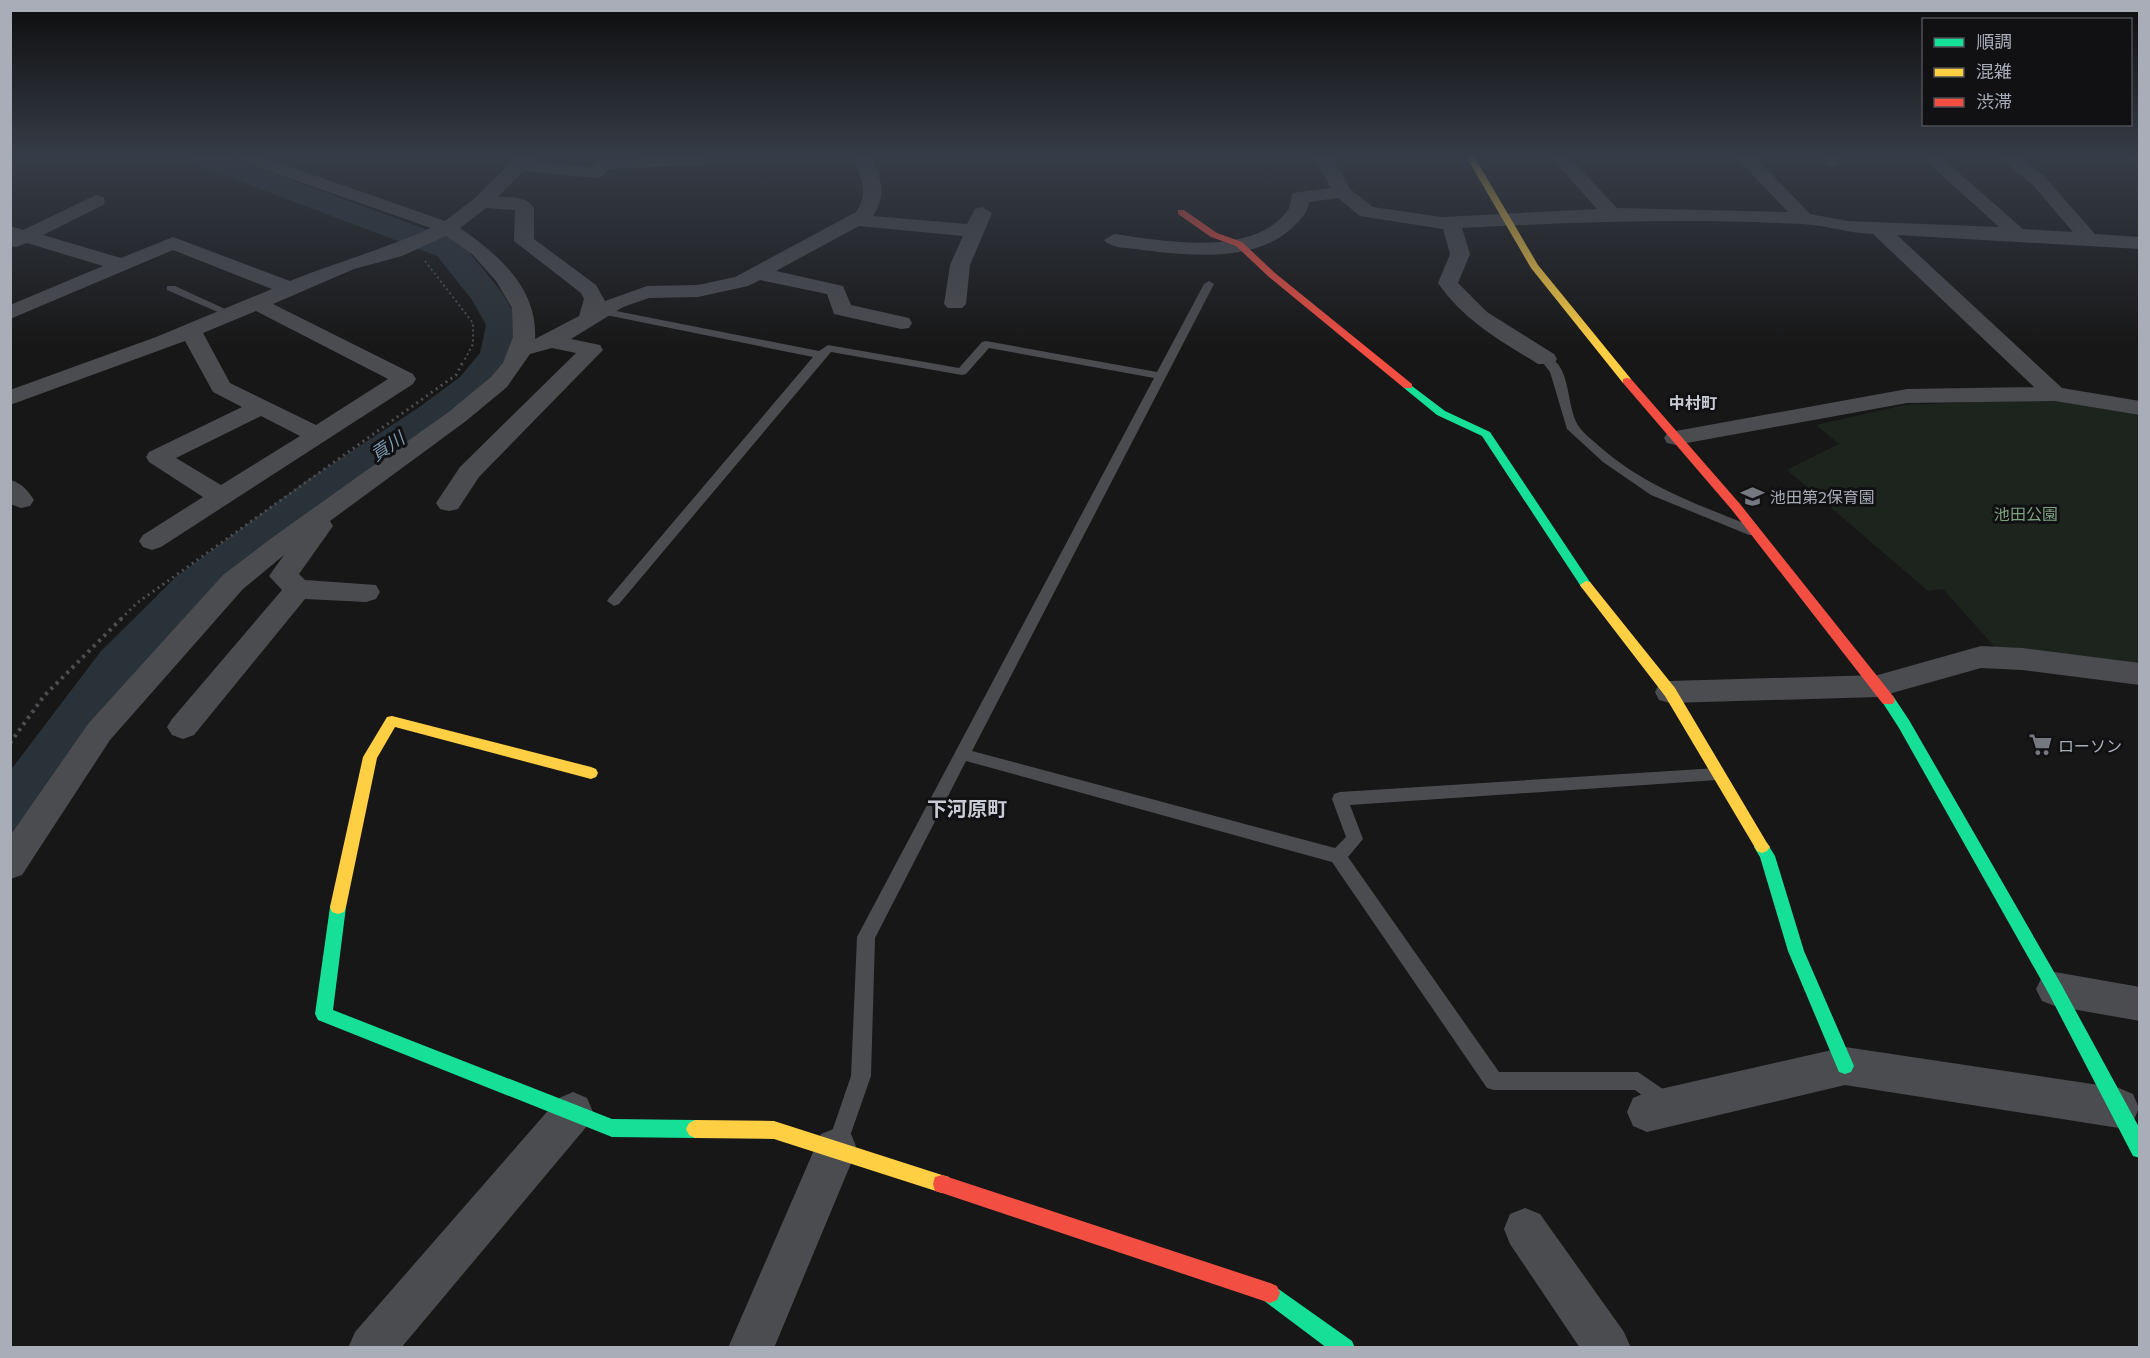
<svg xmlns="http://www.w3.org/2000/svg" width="2150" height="1358" viewBox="0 0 2150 1358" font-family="Commissioner,'Noto Sans JP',sans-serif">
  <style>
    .green { fill: #1d241e }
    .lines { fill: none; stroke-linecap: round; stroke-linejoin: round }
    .river { fill: #2a3239; fill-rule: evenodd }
    .path-far2 { stroke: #4d4e52; stroke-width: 2; stroke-dasharray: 2 3; stroke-linecap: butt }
    .path-far1 { stroke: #4d4e52; stroke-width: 3; stroke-dasharray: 2 4; stroke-linecap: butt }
    .path { stroke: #4d4e52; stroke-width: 4; stroke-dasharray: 3 4.5; stroke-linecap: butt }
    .lane { fill: #4b4c50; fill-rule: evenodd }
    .street { fill: #4b4c50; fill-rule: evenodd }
    .fast { fill: #16e098; fill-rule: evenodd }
    .slow { fill: #ffcf43; fill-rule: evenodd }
    .jam { fill: #f24e42; fill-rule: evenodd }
    .labels { text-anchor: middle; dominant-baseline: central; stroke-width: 6; stroke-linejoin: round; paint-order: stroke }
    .far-quarter-label { font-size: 16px; font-weight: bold; fill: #c9ccd4; stroke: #111113 }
    .poi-label { font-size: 16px; fill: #a8adb8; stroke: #111113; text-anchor: start }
    .park-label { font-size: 16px; fill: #7fa381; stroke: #111113 }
    .water-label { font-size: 18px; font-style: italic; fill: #7f9bb3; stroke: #111113 }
    .quarter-label { font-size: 20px; font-weight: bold; fill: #c9ccd4; stroke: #111113 }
  </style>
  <rect width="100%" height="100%" fill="#171717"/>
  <polygon class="green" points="2059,398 2139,413 2139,667 2001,654 1943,589 1928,591 1787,470 1839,444 1816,425 1905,405"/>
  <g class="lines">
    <polygon class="river" points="191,158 231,158 461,242 500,290 522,325 516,355 486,393 446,424 336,499 209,598 135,675 29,829 10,835 10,771 101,651 177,576 306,481 418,408 460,377 480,353 486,325 472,300 437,256 195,164"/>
    <polyline class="path-far2" points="425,261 473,323 473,344 464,361"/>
    <polyline class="path-far1" points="121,619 137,603 456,375 464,360"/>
    <polyline class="path" points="10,743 44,696 123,617"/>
    <g class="lane">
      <polygon points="1209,281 1214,284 972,751 1335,848 1346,837 1332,799 1334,794 1340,792 1717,768 1723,770 1725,774 1723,778 1717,780 1350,805 1363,839 1348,857 1499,1072 1638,1072 1673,1096 1676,1103 1673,1110 1666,1113 1635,1090 1494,1090 1487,1088 1332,862 966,761 875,938 871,1076 843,1156 836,1159 829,1156 826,1149 851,1076 857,937 1154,378 989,348 966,374 962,375 831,352 619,604 614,606 607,601 609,598 813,357 601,314 596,311 601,308 819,351 828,345 959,368 982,342 986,341 1157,372 1204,284"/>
      <polygon points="167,286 175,286 236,314 227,316 167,290"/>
      <path d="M1546,356C1573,364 1565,410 1580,428C1585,435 1594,441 1600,447C1647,488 1702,506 1759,529L1761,532L1759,535H1749L1651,495L1603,462L1567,429L1550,372L1540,359Z"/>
    </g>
    <g class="street">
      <path d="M240,158H265L445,221L475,198L515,158H534L532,161L591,167L596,160L602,159L707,158L704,164L698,165L608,169L602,177L596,178L523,171L498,197C511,197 526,196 534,208V239L596,285L605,301L647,286L698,285L735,277L856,212C870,192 860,178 854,158H872C881,180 887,194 873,216L967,224L975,209L982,207L992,213L970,265L966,304L962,308H948L944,304L950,265L963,236L859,226L776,271L843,286L851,305L909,318L912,323L909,328L901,329L834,314L827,294L760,280L748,286L698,297L649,298L623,307L571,339L600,345L603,350L479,477L458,509L449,511L440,509L436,503L460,467L576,353L552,348L530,354L507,387L466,421L330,521L333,526L299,574L305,580L376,585L380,592L376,599L366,602L305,599L194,735L183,739L172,735L167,727L172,719L282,590L269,576L284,555L243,589L110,740L22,875L10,879V836L88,724L223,575L273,537L450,411L491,377L503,363L513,337L512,308L496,281L472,254L446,236L402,256L354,269L273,304L413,374L416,379L413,384L161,547L152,550L143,547L139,541L143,535L203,497L149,462L146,457L149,452L242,407L213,392L185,341L10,405V390L156,337L272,289L173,250L10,319V305L103,266L27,243L16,247L10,246V226L23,230L96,195L103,197L105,201L103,205L43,235L121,258L173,237L290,281C337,262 385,249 431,228L243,162ZM486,208L515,210L514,241L581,293L584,299L579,316L535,339C538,289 499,255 460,228ZM256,311L388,379L316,425L230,383L203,333ZM261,416L300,436L221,485L176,458Z"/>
      <path d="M1315,158H1333L1350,189L1373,207L1442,217L1597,209L1552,158H1570L1617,208L1788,212L1737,158H1756L1810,214L1848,221L1999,227L1923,158H1942L2023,229L2073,232L2033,185L2000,158H2020L2045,177L2095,234L2140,237V249L1897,235L2062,388L2140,401V415L2055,401L1907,403L1676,445L1667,443L1664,438L1667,433L1676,431L1907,389L2034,387L1873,234C1848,233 1825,225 1801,224C1688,218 1575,222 1462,228L1470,254L1458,283L1487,312L1554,354L1557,359L1554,364H1538C1501,341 1463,320 1438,283L1450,254L1443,229L1360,216L1338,198L1309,202C1308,212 1303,216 1296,224C1260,263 1190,256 1143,250C1132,248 1111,249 1104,240L1114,234C1164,241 1253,258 1288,210C1291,205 1290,199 1293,193L1331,188Z"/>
      <polygon points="1820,158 1839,158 1843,162 1834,167 1828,166"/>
      <polygon points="2126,158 2140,158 2140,165"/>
      <path d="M10,480C22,483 28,491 34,500L30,506L21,508L10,504Z"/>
      <polygon points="1981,646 2022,648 2140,663 2140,685 2022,670 1981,668 1878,697 1670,703 1659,700 1655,692 1659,684 1670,681 1878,675"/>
      <polygon points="2055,972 2140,987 2140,1021 2055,1006 2042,1001 2036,989 2042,977"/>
      <polygon points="1845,1047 2119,1088 2133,1094 2139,1108 2133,1122 2119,1128 1845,1085 1647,1132 1633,1126 1627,1112 1633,1098 1647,1092"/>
      <polygon points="573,1092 587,1098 593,1112 587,1126 401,1348 348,1348 355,1332 559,1098"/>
      <polygon points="836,1128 851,1134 857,1149 774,1348 728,1348 821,1134"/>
      <polygon points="1525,1208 1540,1214 1624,1332 1631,1348 1580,1348 1510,1244 1504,1229 1510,1214"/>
    </g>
    <g class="fast">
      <polygon points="1408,383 1445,411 1490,432 1592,585 1590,588 1582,588 1482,436 1437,415 1404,388 1403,386"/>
      <polygon points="1888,695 1893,696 1909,720 2061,984 2140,1129 2140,1158 2133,1156 2049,994 1899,728 1881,700 1883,696"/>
      <polygon points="1762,841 1767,843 1775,856 1804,951 1854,1066 1851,1072 1845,1074 1839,1072 1788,951 1760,857 1754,847 1757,843"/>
      <polygon points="338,900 344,902 346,907 333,1010 612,1119 695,1120 701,1123 704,1129 701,1135 695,1138 612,1137 318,1020 315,1014 330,907 332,902"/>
      <polygon points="1270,1283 1352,1341 1355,1348 1327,1348 1263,1300 1260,1293 1263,1286"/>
    </g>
    <g class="slow">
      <polygon points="1467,158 1475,158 1538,265 1631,379 1631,383 1623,383 1531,268"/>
      <polygon points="1586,581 1590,582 1675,688 1767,843 1770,847 1767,851 1762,853 1757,851 1665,696 1582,588 1580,585"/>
      <polygon points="392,716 591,767 596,769 598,773 596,777 591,779 395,727 377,758 346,907 344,912 338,914 332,912 330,907 363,757 387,717"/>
      <polygon points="695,1120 774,1121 942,1175 949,1177 951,1184 949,1191 942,1193 774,1139 695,1138 689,1135 686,1129 689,1123"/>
    </g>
    <g class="jam">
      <polygon points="1178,210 1184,210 1217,233 1242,242 1275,273 1412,384 1412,388 1404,388 1269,277 1236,246 1211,237 1178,214"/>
      <polygon points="1627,378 1631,379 1740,504 1893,696 1895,700 1893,704 1883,704 1732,510 1623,383 1623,379"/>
      <polygon points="942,1175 1270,1283 1277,1286 1280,1293 1277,1300 1270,1303 942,1193 935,1191 933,1184 935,1177"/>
    </g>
  </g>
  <linearGradient id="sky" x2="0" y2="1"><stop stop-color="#0d0d0d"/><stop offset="0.45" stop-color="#363c47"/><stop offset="1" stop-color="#363c47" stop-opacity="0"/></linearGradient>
  <rect width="2150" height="348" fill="url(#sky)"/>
  <defs>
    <symbol id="school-bare" viewBox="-9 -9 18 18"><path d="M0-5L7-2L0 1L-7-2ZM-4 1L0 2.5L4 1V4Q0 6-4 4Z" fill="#757880" stroke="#111113" stroke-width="2.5" paint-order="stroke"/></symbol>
    <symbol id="supermarket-bare" viewBox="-9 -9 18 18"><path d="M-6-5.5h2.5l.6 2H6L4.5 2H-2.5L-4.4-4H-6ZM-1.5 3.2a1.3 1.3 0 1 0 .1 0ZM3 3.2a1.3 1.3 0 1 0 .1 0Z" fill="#757880" stroke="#111113" stroke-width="2.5" paint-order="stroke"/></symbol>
  </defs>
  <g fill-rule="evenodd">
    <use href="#school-bare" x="1736" y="480" width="33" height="33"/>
    <use href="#supermarket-bare" x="2024" y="728" width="33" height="33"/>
  </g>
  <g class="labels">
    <g class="far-quarter-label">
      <text x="1693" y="402">中村町</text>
    </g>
    <g class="poi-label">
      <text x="1770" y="496">池田第2保育園</text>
      <text x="2058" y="745">ローソン</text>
    </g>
    <g class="park-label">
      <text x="2026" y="513">池田公園</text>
    </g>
    <g class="water-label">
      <text transform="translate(387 446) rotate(-34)">貢川</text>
    </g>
    <g class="quarter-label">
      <text x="967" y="808">下河原町</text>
    </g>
  </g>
  <rect width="2150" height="1358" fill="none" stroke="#a8adb8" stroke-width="24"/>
  <rect x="1922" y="18" width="210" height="108" fill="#111113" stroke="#4d4f55" stroke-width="1.5"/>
  <rect x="1934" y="38" width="30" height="9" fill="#16e098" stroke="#4d4f55" stroke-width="1.5"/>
  <text x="1976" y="48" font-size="18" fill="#a8adb8">順調</text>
  <rect x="1934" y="68" width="30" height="9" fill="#ffcf43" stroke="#4d4f55" stroke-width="1.5"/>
  <text x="1976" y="78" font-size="18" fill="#a8adb8">混雑</text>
  <rect x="1934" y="98" width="30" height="9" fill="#f24e42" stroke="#4d4f55" stroke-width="1.5"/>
  <text x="1976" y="108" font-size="18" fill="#a8adb8">渋滞</text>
</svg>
